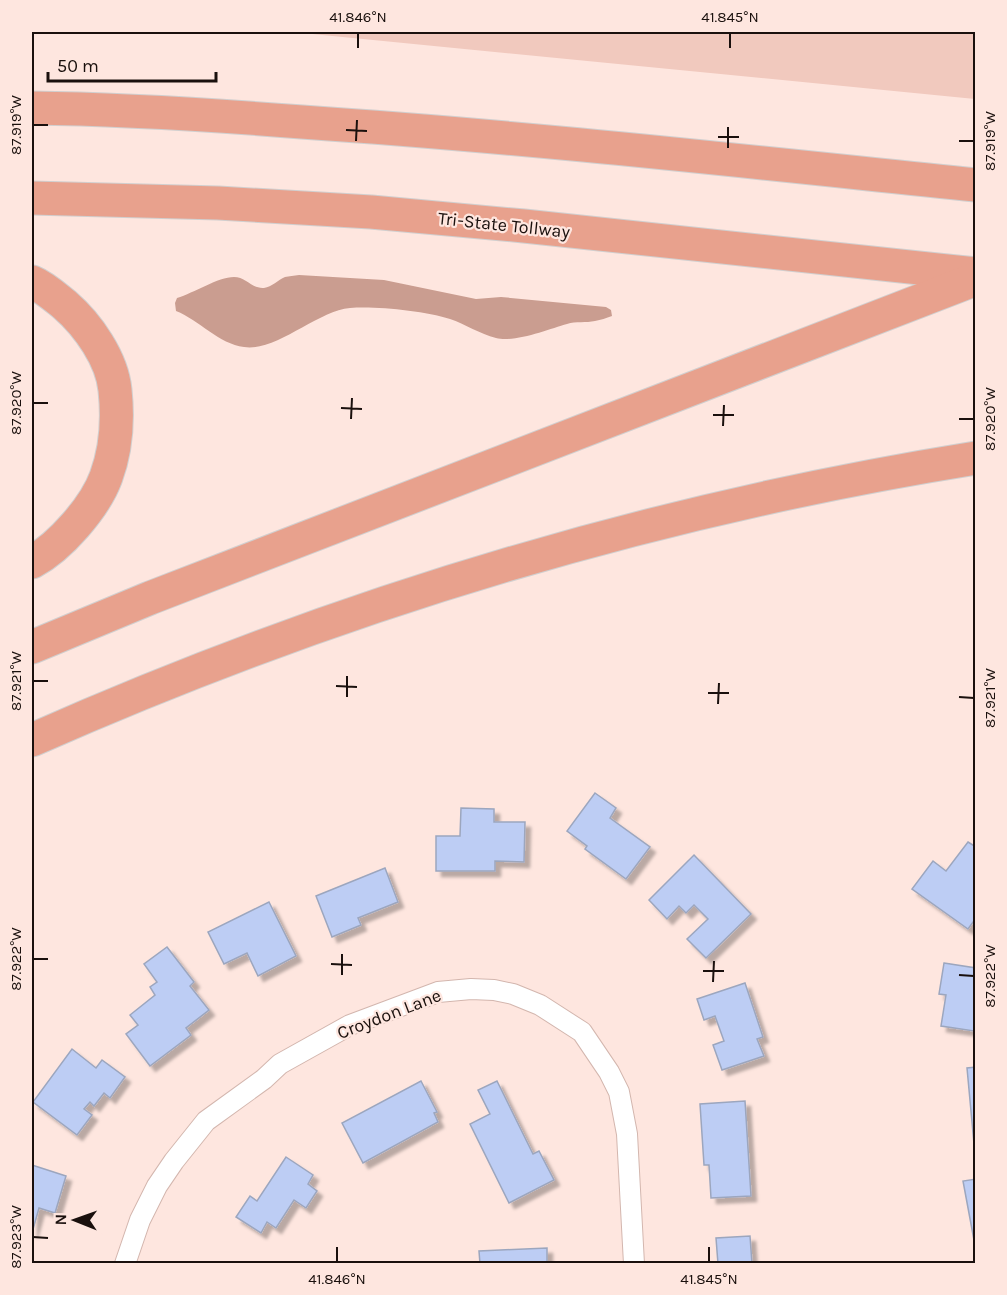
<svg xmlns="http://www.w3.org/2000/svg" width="1007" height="1295" viewBox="0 0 1007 1295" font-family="Karla,sans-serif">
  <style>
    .green { fill: #f1c9be }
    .water { fill: #ca9d90 }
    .building { fill: #bdcdf4; stroke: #9ca6be; stroke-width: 1.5; filter: url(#shadow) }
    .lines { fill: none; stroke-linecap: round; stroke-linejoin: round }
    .street-casing { stroke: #d3b6ae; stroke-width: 22 }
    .highway-casing { stroke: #d1cfcf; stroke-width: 35 }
    .street { stroke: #fff; stroke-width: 20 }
    .highway { stroke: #e8a18d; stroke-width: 33 }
    .ticks { fill: none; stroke: #1a100d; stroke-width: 2 }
    .labels { text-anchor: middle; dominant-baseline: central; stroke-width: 4.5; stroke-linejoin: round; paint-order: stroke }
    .street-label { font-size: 18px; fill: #1a100d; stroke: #fee6df }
    .neatline { fill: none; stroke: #1a100d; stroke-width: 2 }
    .ticks-label { font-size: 15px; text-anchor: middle; fill: #1a100d }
  </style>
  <defs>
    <filter id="shadow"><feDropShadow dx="5.5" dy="5.5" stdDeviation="1.5" flood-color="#0004"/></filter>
  </defs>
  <rect width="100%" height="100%" fill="#fee6df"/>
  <polygon class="green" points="292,32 975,32 975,99"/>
  <path class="water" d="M299,275L384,280L476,299L501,297L606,307L611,310L612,316C606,318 601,320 595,321C586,323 576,321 567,324C549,329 515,343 496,338C480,334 465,324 450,319C424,311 377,306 350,308C317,311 276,352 244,347C219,344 199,320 176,311L175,303L177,298C194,293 218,277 234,277C246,277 252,289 264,288C272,287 278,280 285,277C289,276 294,276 299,275Z"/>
  <g class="building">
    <polygon points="595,793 616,808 610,818 650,847 626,879 585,849 587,846 567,831"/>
    <polygon points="461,808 494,809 494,822 525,822 524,862 495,861 495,871 436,871 436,836 460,836"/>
    <polygon points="968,842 976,847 976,918 968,929 912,889 933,861 946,871"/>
    <polygon points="694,855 751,914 706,958 687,939 708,919 694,905 686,913 679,906 667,919 649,900"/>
    <polygon points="385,868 398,902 358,918 361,925 332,937 316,896"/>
    <polygon points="269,902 296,956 258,976 247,953 224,964 208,932"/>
    <polygon points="167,947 194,982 190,986 209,1010 186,1028 191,1035 150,1066 126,1034 138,1025 130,1015 155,995 150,987 157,982 144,964"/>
    <polygon points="944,963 976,968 974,1031 941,1026 946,995 939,994"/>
    <polygon points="745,983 763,1037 757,1039 764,1056 722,1070 713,1045 724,1041 715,1016 704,1020 697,999"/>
    <polygon points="72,1049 96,1068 102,1060 125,1077 110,1098 104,1093 94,1106 90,1102 84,1109 92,1115 77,1135 33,1102"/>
    <polygon points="976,1067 976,1144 974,1144 967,1068"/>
    <polygon points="421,1081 437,1112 434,1113 438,1122 363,1163 342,1123"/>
    <polygon points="497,1081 533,1154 539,1151 554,1180 509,1203 470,1124 490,1114 478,1090"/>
    <polygon points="745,1101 751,1196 711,1198 709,1165 704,1165 700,1104"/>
    <polygon points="286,1157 313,1175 308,1184 317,1191 306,1208 294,1200 276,1228 267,1222 261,1233 236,1217 250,1196 257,1201"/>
    <polygon points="32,1165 66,1176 55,1213 39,1208 32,1233"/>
    <polygon points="976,1179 976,1251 963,1181"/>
    <polygon points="750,1236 752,1264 718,1264 716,1238"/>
    <polygon points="547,1248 547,1264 480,1264 479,1251"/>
  </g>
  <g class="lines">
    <defs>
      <polyline id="street" points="125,1264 140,1220 157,1186 174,1161 206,1121 264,1079 280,1064 350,1025 438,992 471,989 494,990 513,994 540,1005 582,1032 609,1072 619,1092 627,1134 634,1264"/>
      <g id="highway">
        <path d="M32,108C122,109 212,115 302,122C527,137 751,162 976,185"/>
        <polyline points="32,198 218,203 371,212 524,226 976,274"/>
        <path d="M32,282C44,287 55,297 65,305C88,325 112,359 115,390C118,418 116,450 106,477C95,507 60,547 32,562"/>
        <polyline points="32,647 150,598 976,279"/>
        <path d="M32,740C332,607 651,510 976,458"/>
      </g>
    </defs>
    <use href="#street" class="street-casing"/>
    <use href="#highway" class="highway-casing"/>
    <use href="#street" class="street"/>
    <use href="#highway" class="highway"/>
  </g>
  <path class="ticks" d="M358,48V33M730,48V33M33,125H48M346,130L367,131M718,137H739M356,141L357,120M959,141H974M728,148V127M33,403H48M341,408L362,409M713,415H734M351,419L352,398M959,419H974M723,426L724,405M33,681H48M336,686L357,687M708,693H729M347,697V676M959,697L974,698M718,704L719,683M33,959H48M331,964L352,965M703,971H724M342,975V954M959,975L974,976M713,982L714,961M33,1237L48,1238M337,1262V1247M709,1262V1247"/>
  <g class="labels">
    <g class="street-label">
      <text transform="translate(504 225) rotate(6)">Tri-State Tollway</text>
      <text transform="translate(389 1014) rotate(-21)">Croydon Lane</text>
    </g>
  </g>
  <rect width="1007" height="1295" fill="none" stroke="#fee6df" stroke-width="66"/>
  <g transform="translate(75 1220) rotate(271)" stroke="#fee6df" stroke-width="4.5" paint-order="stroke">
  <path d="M0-4.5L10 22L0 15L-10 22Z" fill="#1a100d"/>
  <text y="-9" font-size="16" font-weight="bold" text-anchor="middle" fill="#1a100d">N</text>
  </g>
  <path d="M48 72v9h168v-9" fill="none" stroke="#1a100d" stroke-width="3"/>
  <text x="57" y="72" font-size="18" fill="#1a100d" stroke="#fee6df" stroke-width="4.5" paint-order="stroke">50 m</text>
  <rect x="33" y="33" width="941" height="1229" class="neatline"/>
  <g class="ticks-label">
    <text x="358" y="22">41.846°N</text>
    <text x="730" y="22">41.845°N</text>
    <text transform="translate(16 125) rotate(-90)" y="5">87.919°W</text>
    <text transform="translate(990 141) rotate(-90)" y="5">87.919°W</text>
    <text transform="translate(16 403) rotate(-90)" y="5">87.920°W</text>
    <text transform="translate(990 419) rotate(-90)" y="5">87.920°W</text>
    <text transform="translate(16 681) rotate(-90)" y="5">87.921°W</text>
    <text transform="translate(990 698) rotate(-90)" y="5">87.921°W</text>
    <text transform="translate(16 959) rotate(-90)" y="5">87.922°W</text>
    <text transform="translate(990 976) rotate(-90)" y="5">87.922°W</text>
    <text transform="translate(16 1237) rotate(-90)" y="5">87.923°W</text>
    <text x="337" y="1284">41.846°N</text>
    <text x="709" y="1284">41.845°N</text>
  </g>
</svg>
